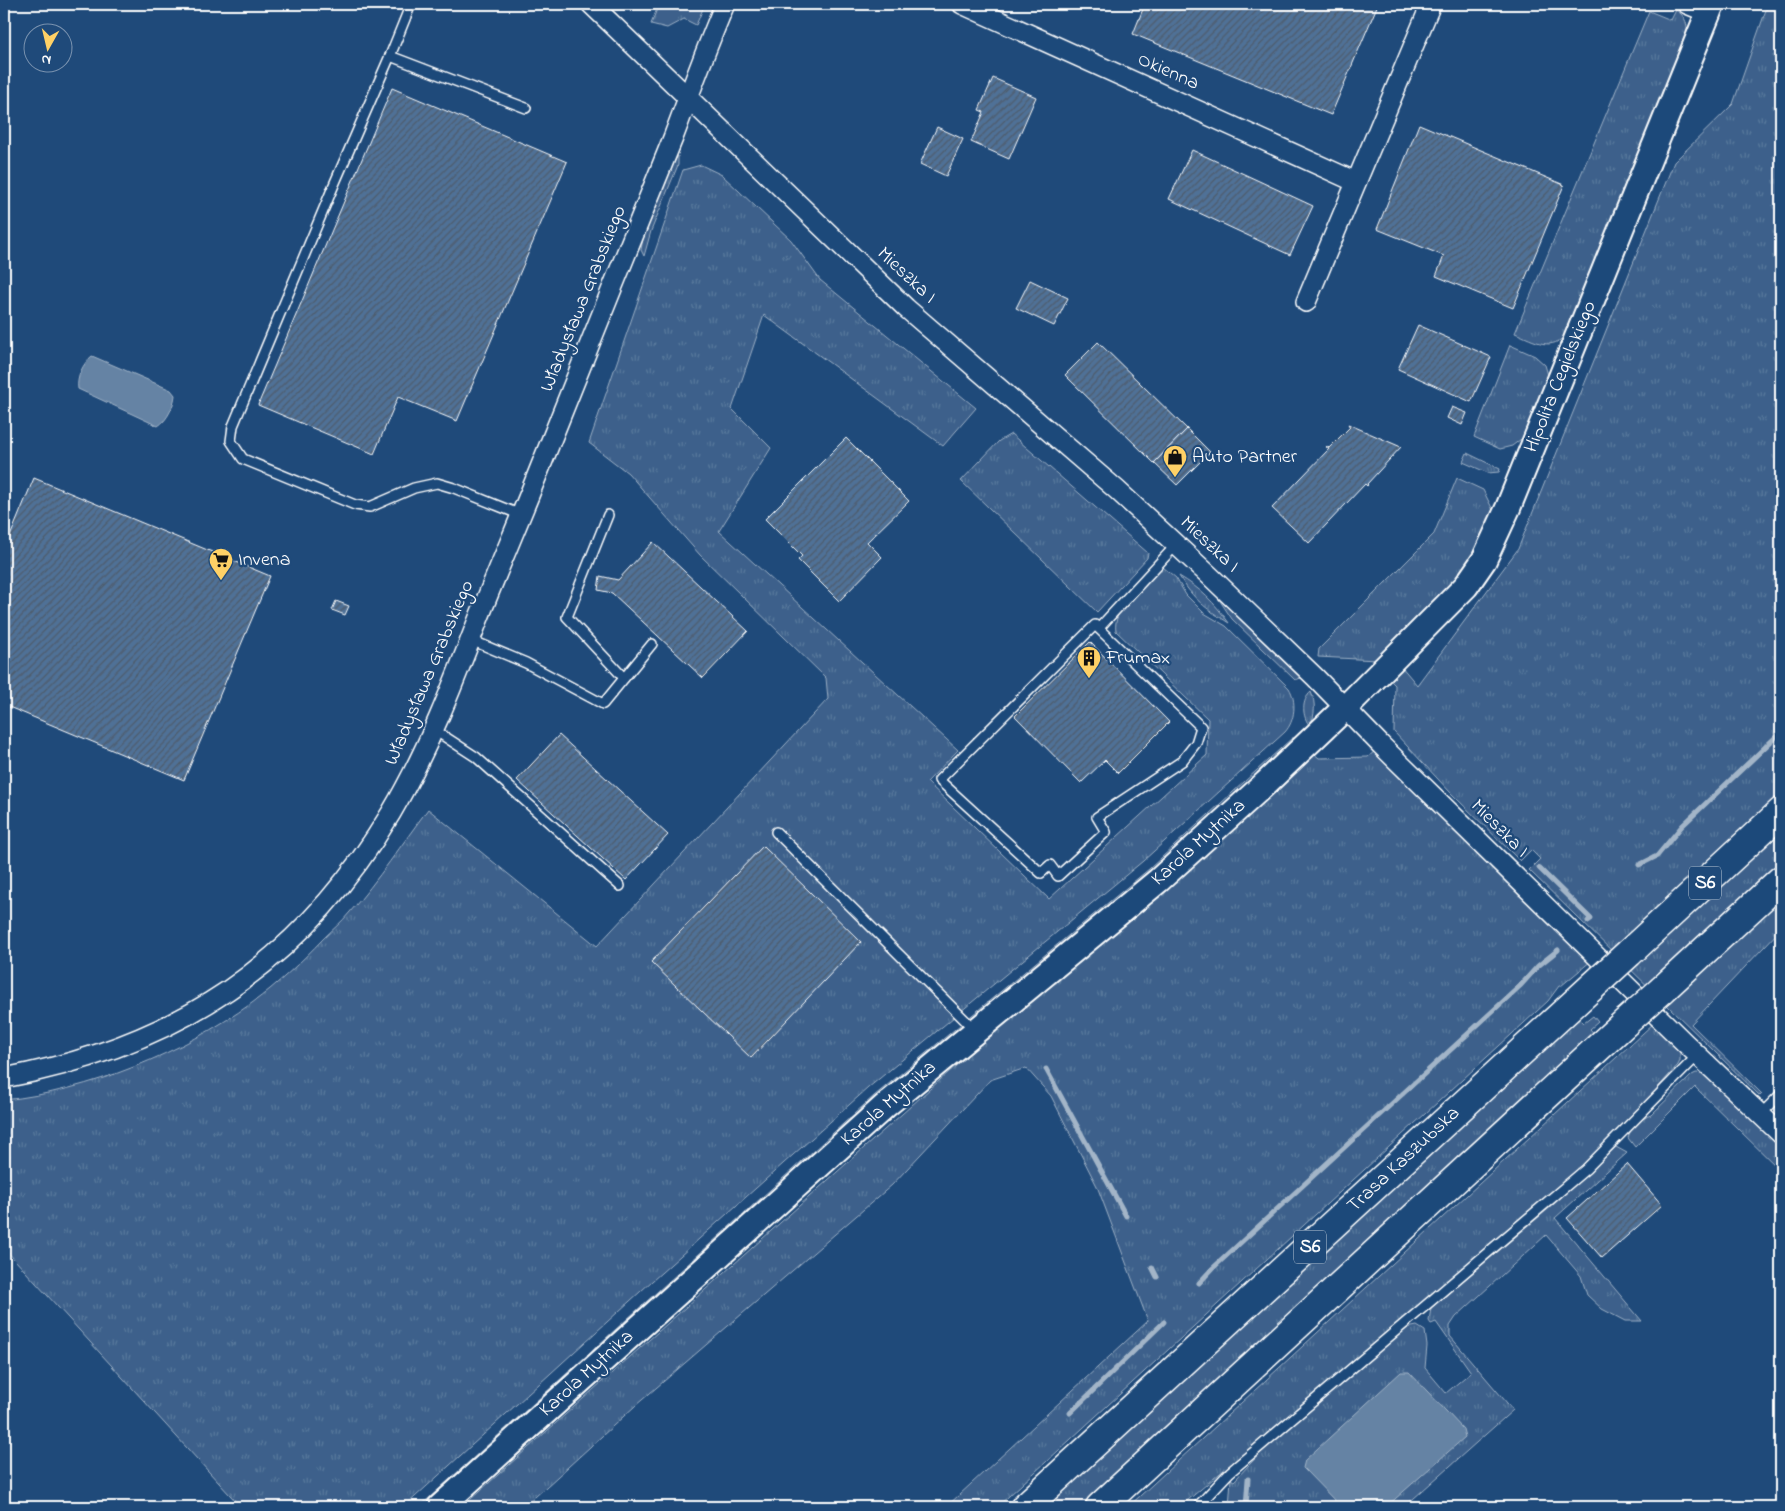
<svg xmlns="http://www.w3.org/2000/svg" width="1785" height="1511" viewBox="0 0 1785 1511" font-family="'Indie Flower',sans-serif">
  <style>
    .grass { fill: url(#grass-tufts); stroke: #9eb0c5 }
    .water { fill: #6583a4; stroke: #a3b5c8 }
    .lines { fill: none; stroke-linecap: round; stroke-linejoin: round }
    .stream { stroke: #a3b5c8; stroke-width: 5 }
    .building { fill: url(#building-hatch); stroke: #fff }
    .service-casing { stroke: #fff; stroke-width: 12 }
    .minor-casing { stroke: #fff; stroke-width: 22 }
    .tertiary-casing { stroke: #fff; stroke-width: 28 }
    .motorway-casing { stroke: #fff; stroke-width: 31 }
    .service { stroke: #1f4a7a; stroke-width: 9 }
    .minor { stroke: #1f4a7a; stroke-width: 19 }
    .tertiary { stroke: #1f4a7a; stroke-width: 24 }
    .motorway { stroke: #1f4a7a; stroke-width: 28 }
    .motorway-bridge-casing { stroke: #fff; stroke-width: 31; stroke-linecap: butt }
    .motorway-bridge { stroke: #1f4a7a; stroke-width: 28 }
    .labels { text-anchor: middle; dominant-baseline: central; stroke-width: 4.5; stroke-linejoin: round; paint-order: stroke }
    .shield { fill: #1f4a7a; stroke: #bcc9d7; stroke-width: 1 }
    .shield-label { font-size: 19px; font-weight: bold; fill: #fff }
    .street-label { font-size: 20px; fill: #fff; stroke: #1f4a7a }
    .poi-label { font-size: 20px; fill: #fff; stroke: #1f4a7a; text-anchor: start }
  </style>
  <defs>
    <pattern id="grass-tufts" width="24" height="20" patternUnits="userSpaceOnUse" patternTransform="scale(1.25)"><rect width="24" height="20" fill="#3c618b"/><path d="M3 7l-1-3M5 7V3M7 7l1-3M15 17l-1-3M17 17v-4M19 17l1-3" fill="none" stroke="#59799c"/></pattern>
    <pattern id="building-hatch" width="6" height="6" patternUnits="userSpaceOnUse" patternTransform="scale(1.25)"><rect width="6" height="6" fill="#507197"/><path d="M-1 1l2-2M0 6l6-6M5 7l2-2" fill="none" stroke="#4e5b6a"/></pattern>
  </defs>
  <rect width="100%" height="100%" fill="#1f4a7a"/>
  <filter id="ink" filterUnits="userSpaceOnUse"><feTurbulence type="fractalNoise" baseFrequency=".02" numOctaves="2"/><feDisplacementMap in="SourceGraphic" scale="10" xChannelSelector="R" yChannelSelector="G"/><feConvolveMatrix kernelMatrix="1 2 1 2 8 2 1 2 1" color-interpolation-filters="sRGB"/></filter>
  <g filter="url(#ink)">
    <g class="grass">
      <polygon points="659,4 705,4 696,25 684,19 667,28 651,24"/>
      <polygon points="1768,4 1781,4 1781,929 1691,1024 1762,1094 1760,1096 1529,870 1540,859 1531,850 1520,861 1451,793 1394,732 1395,685 1389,679 1401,666 1417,685 1518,549 1674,162 1733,104"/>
      <path d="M1676,10C1687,17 1687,25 1688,37L1567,333C1552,353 1535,341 1515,333L1649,11L1671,20Z"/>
      <polygon points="678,156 678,165 651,231 644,256 641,250 643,238 672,165"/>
      <path d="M701,165L722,175L791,240L820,280L976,408L943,446L764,315L732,409L771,448L719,531L958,750L927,782L1049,899L1207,755L1208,719L1116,631C1115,625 1116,621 1118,615C1124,604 1153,575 1163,567L1176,578L1186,595L1204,613L1226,626L1289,688C1297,701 1295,721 1285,732L1143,861L868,1088L652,1281L404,1507H241L4,1248V1100C90,1091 182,1053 252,1003C278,984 301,962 323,939C332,930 342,922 350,912C378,880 402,844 428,809L597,946L828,699L826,678L700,555L628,473L589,443L683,170Z"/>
      <polygon points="1510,345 1535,356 1545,365 1548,375 1546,386 1525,436 1512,446 1500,449 1474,437"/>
      <polygon points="1011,434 1148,553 1147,558 1097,612 961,481 999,441"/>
      <polygon points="1467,453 1500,469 1499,472 1488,473 1463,462"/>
      <path d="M1457,478L1483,490L1493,510C1476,571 1422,618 1377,660L1318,657L1319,649L1434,534Z"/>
      <path d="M1179,576C1200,588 1215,603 1229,623C1205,608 1194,600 1179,576Z"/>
      <polygon points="1218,598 1301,678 1295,680 1232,619"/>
      <path d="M1311,692C1316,703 1315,716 1310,726C1302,717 1301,700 1311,692Z"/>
      <polygon points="1292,738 1297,738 1201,829 665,1291 426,1507 419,1507 874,1096 1149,869"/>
      <polygon points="1375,751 1591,961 1561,986 1559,986 1548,1001 997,1507 946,1507 1148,1321 1097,1186 1051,1096 1026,1068 990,1080 892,1185 635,1406 524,1507 462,1507 968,1055 1313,753 1319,758 1368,757"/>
      <polygon points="1576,1015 1584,1023 1593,1016 1598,1022 1590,1029 1597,1037 1212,1393 1085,1507 1040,1507"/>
      <polygon points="1655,1022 1680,1049 1680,1061 1678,1065 1637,1111 1583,1166 1503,1236 1182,1505 1183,1507 1128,1507"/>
      <path d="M1696,1073L1706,1074L1712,1078L1781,1145V1171L1695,1087L1635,1147L1628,1138C1630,1127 1642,1118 1651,1115L1692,1075Z"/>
      <path d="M1616,1147L1627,1153L1555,1218L1642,1321H1625L1602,1309L1587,1295L1581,1276L1546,1235L1456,1317L1450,1326V1336L1513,1410L1404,1507H1279L1273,1502L1271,1507H1229L1231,1479L1234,1481C1285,1424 1349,1377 1407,1328L1417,1326L1425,1331L1427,1346L1425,1368L1446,1393L1471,1372L1436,1322L1431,1324L1429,1321L1431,1308L1553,1205Z"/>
    </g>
    <g class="water">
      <path d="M92,356L171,390L175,395C174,405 168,420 158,426L78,389C76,378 83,363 92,356Z"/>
      <polygon points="1401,1372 1409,1372 1463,1429 1465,1437 1386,1507 1341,1507 1303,1468 1305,1460"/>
    </g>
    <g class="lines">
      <g class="stream">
        <polyline points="1639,865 1657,856 1682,826 1781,732"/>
        <polyline points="1539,868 1591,919 1588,921"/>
        <polyline points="1046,1069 1126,1216"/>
        <polyline points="1152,1267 1157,1277"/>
        <polyline points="1199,1283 1213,1268 1520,986 1538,966 1558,950"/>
        <polyline points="1070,1413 1164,1322"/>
        <polyline points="1246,1507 1248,1479"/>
      </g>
    </g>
    <g class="building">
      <polygon points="1145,4 1378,4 1331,115 1133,34"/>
      <polygon points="993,78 1036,97 1009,159 971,142 984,112 979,110"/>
      <polygon points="392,88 567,162 457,421 398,397 374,454 258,405"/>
      <polygon points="1419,124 1564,185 1513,308 1436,276 1444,256 1377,229"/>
      <polygon points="937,127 963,139 946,176 920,164"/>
      <polygon points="1192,150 1313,206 1290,255 1169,199"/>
      <polygon points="1030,280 1068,298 1054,326 1016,308"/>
      <polygon points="1418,325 1491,357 1471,402 1398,369"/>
      <polygon points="1098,342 1187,429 1154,463 1065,375"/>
      <polygon points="4,381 8,383 4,393"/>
      <polygon points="1452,407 1467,413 1462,425 1447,418"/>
      <polygon points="1348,424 1401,447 1367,484 1368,485 1367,486 1365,484 1309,543 1272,508 1329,449 1326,447 1327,446 1329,448 1350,427"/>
      <polygon points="1187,429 1210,452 1177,485 1154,463"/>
      <polygon points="846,438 909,501 867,542 882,557 839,601 798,560 802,556 765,519"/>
      <polygon points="34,478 270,576 184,780 4,705 4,551"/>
      <polygon points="653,542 748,631 703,678 612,593 598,590 600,576 618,580"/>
      <polygon points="336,601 349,606 345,615 332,610"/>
      <polygon points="1090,642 1169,722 1118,773 1105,760 1081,783 1015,716"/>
      <polygon points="559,735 668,835 626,880 517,780"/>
      <polygon points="763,846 861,942 751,1058 651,962"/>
      <polygon points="1627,1164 1662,1205 1602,1258 1567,1218"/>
    </g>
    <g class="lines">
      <defs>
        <g id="service">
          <polyline points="411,4 390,56 526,108"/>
          <polyline points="390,56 333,187 233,426 231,441 243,459 355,505 370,507 414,488 437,483 454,488 521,515"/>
          <polyline points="608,515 567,617 624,678"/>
          <polygon points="1095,625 1201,727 1196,743 1182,761 1097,817 1106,832 1058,876 1050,865 1041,873 939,780"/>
          <polyline points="1099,628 1176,545"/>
          <polyline points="471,640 526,663 603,704 652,644"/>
          <polyline points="433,729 476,757 620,886"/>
          <polyline points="776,832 976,1031"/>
          <polyline points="1760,1115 1781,1094"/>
          <polyline points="1197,1507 1230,1472 1586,1169 1698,1055"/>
        </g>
        <g id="minor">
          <polyline points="591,4 906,308 1117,490 1210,576 1315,677 1381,745 1685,1043 1781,1134"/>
          <polyline points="962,4 1356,182"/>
          <polyline points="1687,4 1709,13"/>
          <polyline points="1306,302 1431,4"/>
          <path d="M4,1078C176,1046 300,965 391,813C427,752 453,685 478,620C495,577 513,535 530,493C577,375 625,256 673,138C690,93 706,48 725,4"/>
        </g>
        <polyline id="tertiary" points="440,1507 885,1106 1159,880 1266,783 1345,708 1466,586 1484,560 1508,508 1712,4"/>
        <g id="motorway">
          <polyline points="1629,953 1781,812"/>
          <polyline points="1662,990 1781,880"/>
          <polyline points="1025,1507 1593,986"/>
          <polyline points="1100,1507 1626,1022"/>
        </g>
      </defs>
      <use href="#service" class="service-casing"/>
      <use href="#minor" class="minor-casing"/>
      <use href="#tertiary" class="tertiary-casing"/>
      <use href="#motorway" class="motorway-casing"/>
      <use href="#service" class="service"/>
      <use href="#minor" class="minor"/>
      <use href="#tertiary" class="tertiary"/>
      <use href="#motorway" class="motorway"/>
      <defs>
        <g id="motorway-bridge">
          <polyline points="1593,986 1629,953"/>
          <polyline points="1626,1022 1662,990"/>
        </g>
      </defs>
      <use href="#motorway-bridge" class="motorway-bridge-casing"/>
      <use href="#motorway-bridge" class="motorway-bridge"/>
    </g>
  </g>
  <defs>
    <symbol id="shop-pin" viewBox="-11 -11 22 30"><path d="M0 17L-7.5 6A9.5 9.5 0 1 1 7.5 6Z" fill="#ffd166" stroke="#1f4a7a"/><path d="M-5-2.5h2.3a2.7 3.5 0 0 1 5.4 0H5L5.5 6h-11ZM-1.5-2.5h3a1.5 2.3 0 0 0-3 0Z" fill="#111"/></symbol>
    <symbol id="supermarket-pin" viewBox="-11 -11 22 30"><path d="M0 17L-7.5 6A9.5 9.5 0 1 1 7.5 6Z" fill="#ffd166" stroke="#1f4a7a"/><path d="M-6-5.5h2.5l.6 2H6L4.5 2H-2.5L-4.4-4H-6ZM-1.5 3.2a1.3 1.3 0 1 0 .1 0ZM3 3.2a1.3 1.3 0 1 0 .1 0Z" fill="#111"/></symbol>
    <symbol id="building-pin" viewBox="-11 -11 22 30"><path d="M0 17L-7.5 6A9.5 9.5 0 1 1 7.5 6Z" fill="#ffd166" stroke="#1f4a7a"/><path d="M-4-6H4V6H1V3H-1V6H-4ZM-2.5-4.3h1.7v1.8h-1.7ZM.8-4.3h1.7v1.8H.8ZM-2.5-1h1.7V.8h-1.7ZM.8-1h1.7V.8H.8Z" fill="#111"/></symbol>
  </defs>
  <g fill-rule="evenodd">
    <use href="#shop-pin" x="1161" y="443" width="28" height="38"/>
    <use href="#supermarket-pin" x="207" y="546" width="28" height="38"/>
    <use href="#building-pin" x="1075" y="644" width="28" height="38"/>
  </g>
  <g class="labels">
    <g class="shield">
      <rect x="1689" y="866.5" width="32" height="33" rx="4"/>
      <rect x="1294" y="1230.5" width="32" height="33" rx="4"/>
    </g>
    <g class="shield-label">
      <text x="1705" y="883">S6</text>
      <text x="1310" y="1247">S6</text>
    </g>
    <g class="street-label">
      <text transform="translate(1168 72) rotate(24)">Okienna</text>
      <text transform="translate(906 276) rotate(43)">Mieszka I</text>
      <text transform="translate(584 299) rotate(-68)">Władysława Grabskiego</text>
      <text transform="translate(1561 377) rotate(-68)">Hipolita Cegielskiego</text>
      <text transform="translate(1209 545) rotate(43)">Mieszka I</text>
      <text transform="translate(430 673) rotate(-67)">Władysława Grabskiego</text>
      <text transform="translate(1499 829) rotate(45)">Mieszka I</text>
      <text transform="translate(1199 843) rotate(-42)">Karola Mytnika</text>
      <text transform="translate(889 1104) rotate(-41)">Karola Mytnika</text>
      <text transform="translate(1404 1160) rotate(-43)">Trasa Kaszubska</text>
      <text transform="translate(587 1374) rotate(-42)">Karola Mytnika</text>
    </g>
    <g class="poi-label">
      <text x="1192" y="457">Auto Partner</text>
      <text x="238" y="560">Invena</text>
      <text x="1106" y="658">Frumax</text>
    </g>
  </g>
  <rect width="1785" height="1511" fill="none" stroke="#1f4a7a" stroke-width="20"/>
  <rect x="10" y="10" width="1765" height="1491" fill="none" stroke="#fff" stroke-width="2" filter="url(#ink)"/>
  <g transform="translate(48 48) rotate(188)"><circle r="24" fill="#1f4a7a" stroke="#7992af"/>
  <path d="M0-4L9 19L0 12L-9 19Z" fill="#ffd166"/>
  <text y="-8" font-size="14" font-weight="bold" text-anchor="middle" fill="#ffffff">N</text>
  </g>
</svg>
